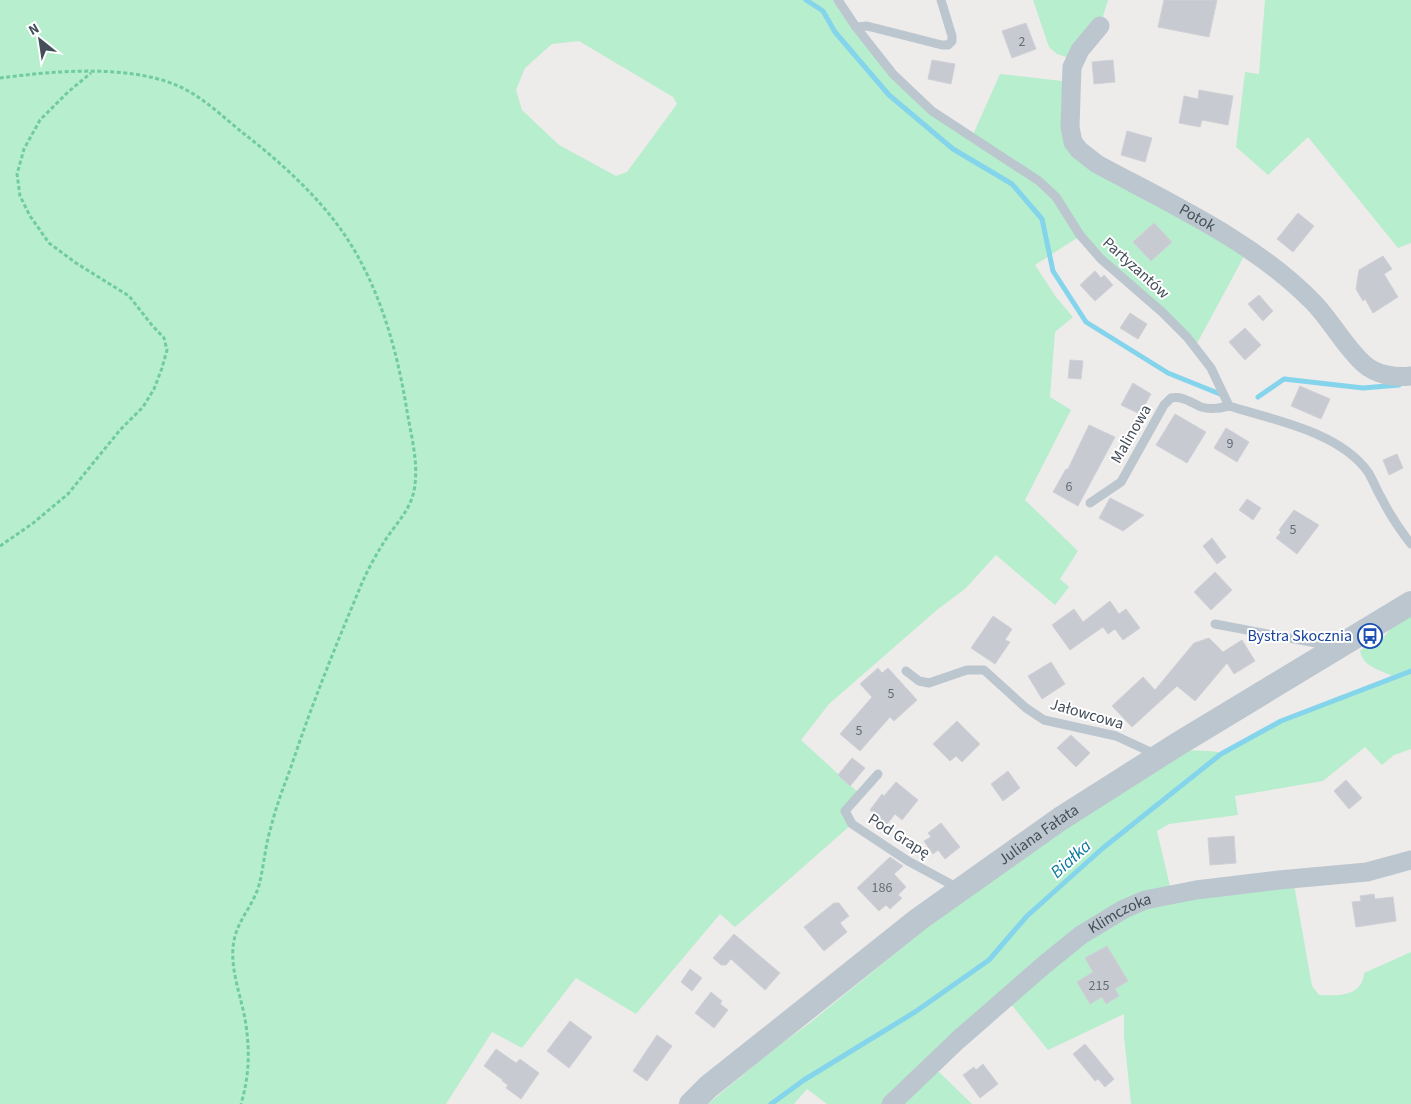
<svg xmlns="http://www.w3.org/2000/svg" width="1411" height="1104" viewBox="0 0 1411 1104" font-family="'Source Sans 3',sans-serif">
  <style>
    .green { fill: #b7eecd; fill-rule: evenodd }
    .lines { fill: none; stroke-linecap: round; stroke-linejoin: round }
    .stream { stroke: #84d4ec; stroke-width: 5 }
    .building { fill: #c8cad1; stroke: #cfd1d7 }
    .path { stroke: #70cca0; stroke-width: 3; stroke-dasharray: 4 2.5; stroke-linecap: butt }
    .service { stroke: #bcc6ce; stroke-width: 9 }
    .minor { stroke: #bcc6ce; stroke-width: 19 }
    .tertiary { stroke: #bcc6ce; stroke-width: 24 }
    .labels { text-anchor: middle; dominant-baseline: central; stroke-width: 4; stroke-linejoin: round; paint-order: stroke }
    .number-label { font-size: 14px; fill: #656d77 }
    .street-label { font-size: 16px; fill: #444e59; stroke: #fff }
    .transit-label { font-size: 16px; fill: #164399; stroke: #fff; text-anchor: end }
    .water-label { font-size: 18px; font-style: italic; fill: #0b7c9d; stroke: #fff }
  </style>
  <rect width="100%" height="100%" fill="#eeebeb"/>
  <g class="green">
    <path d="M0,0H840L894,74L932,111L972,137L1000,74L1071,82L1073,142L1248,249L1195,347L1080,236L1035,265L1056,297L1073,317L1055,332L1050,397L1071,410L1025,500L1078,551L1060,579L1069,587L1055,605L996,555L965,589L938,609L829,704L801,740L860,794L845,811L852,824L735,927L720,914L636,1014L576,978L522,1048L492,1032L446,1104H0ZM579,41L673,97L677,104L627,172L616,176L559,145L522,110L516,90L525,68L552,44Z"/>
    <polygon points="1033,0 1108,0 1100,26 1075,60 1057,54 1049,47"/>
    <polygon points="1265,0 1411,0 1411,243 1398,248 1308,137 1268,175 1236,147 1245,72 1259,74"/>
    <path d="M1411,603V749L1394,755L1382,765L1365,747L1323,781L1235,796L1238,815L1169,824L1157,831L1172,895L1293,879L1312,986L1319,995C1338,996 1362,997 1364,973L1411,952V1104H1131L1124,1036V1014L1048,1050L1006,998L932,1065L972,1104H827L807,1089L794,1104H708L773,1050L811,1022L957,903L1178,752C1194,750 1206,750 1222,753C1276,720 1335,698 1396,678C1383,670 1364,669 1360,651L1368,644L1384,637Z"/>
  </g>
  <g class="lines">
    <g class="stream">
      <polyline points="806,0 823,11 835,32 889,95 953,149 1012,184 1042,219 1053,271 1086,322 1168,373 1220,394"/>
      <polyline points="1258,397 1284,379 1363,388 1399,385"/>
      <polyline points="771,1104 804,1080 915,1012 989,960 1027,916 1103,848 1221,754 1281,721 1411,671"/>
    </g>
  </g>
  <g class="building">
    <polygon points="1164,0 1217,0 1209,37 1158,27"/>
    <polygon points="1026,23 1036,49 1012,58 1002,31"/>
    <polygon points="932,60 955,64 951,84 928,79"/>
    <polygon points="1113,60 1115,82 1094,84 1092,62"/>
    <polygon points="1199,90 1233,96 1228,125 1202,120 1200,127 1179,123 1184,96 1198,99"/>
    <polygon points="1127,131 1152,138 1145,162 1121,155"/>
    <polygon points="1298,213 1314,226 1293,252 1277,239"/>
    <polygon points="1154,223 1172,242 1151,261 1133,242"/>
    <polygon points="1383,256 1392,269 1384,274 1398,297 1373,313 1365,299 1363,301 1356,289 1359,270"/>
    <polygon points="1095,271 1101,278 1104,275 1113,285 1095,301 1080,285"/>
    <polygon points="1259,295 1273,311 1263,321 1248,304"/>
    <polygon points="1130,313 1147,324 1138,339 1120,328"/>
    <polygon points="1245,328 1261,345 1245,360 1229,342"/>
    <polygon points="1070,360 1083,361 1081,379 1068,378"/>
    <polygon points="1133,383 1151,394 1140,414 1121,405"/>
    <polygon points="1300,386 1330,399 1321,419 1291,406"/>
    <polygon points="1175,414 1206,432 1187,463 1156,445"/>
    <polygon points="1089,425 1115,437 1078,506 1053,492 1066,469 1068,469"/>
    <polygon points="1226,428 1249,442 1237,462 1214,448"/>
    <polygon points="1397,454 1403,468 1389,475 1383,460"/>
    <polygon points="1110,498 1144,515 1123,531 1099,518"/>
    <polygon points="1247,499 1261,508 1253,520 1239,510"/>
    <polygon points="1294,510 1319,525 1297,554 1276,538 1281,532 1279,530"/>
    <polygon points="1212,538 1226,557 1217,564 1203,546"/>
    <polygon points="1215,572 1232,590 1211,610 1194,592"/>
    <polygon points="1110,601 1119,614 1126,609 1140,628 1123,640 1115,629 1108,634 1103,627 1070,650 1052,625 1074,609 1083,622"/>
    <polygon points="993,616 1012,629 1005,640 1010,642 995,664 971,648"/>
    <polygon points="1209,638 1223,652 1242,640 1255,661 1234,674 1227,663 1195,701 1177,686 1132,727 1112,706 1143,677 1155,690 1194,643"/>
    <polygon points="1051,662 1065,684 1042,699 1028,676"/>
    <polygon points="878,668 882,673 888,668 917,700 894,721 890,717 860,751 840,734 872,697 860,684"/>
    <polygon points="957,721 980,744 962,762 956,756 950,761 933,744"/>
    <polygon points="1071,735 1090,753 1076,767 1057,748"/>
    <polygon points="852,758 865,768 850,786 838,775"/>
    <polygon points="1008,771 1020,788 1003,801 991,784"/>
    <polygon points="1346,780 1362,798 1349,809 1334,791"/>
    <polygon points="896,782 918,800 902,820 895,814 887,824 870,810 882,794 884,796"/>
    <polygon points="941,823 960,847 945,859 938,850 933,854 924,841 931,837 928,833"/>
    <polygon points="1234,836 1236,863 1210,865 1208,838"/>
    <polygon points="890,857 903,866 894,874 906,887 898,895 902,898 890,909 886,905 879,911 857,888"/>
    <polygon points="1374,894 1375,899 1393,897 1396,921 1356,927 1352,902 1361,901 1360,896"/>
    <polygon points="834,903 839,903 849,916 840,923 847,932 824,951 804,927"/>
    <polygon points="734,934 780,973 765,990 731,959 726,965 721,965 713,958"/>
    <polygon points="1107,946 1128,981 1115,989 1119,996 1106,1004 1102,997 1090,1004 1077,982 1093,972 1085,958"/>
    <polygon points="690,969 702,978 692,991 681,982"/>
    <polygon points="711,992 722,1001 720,1004 728,1010 714,1028 695,1013"/>
    <polygon points="570,1021 592,1037 569,1068 547,1051"/>
    <polygon points="657,1035 672,1046 647,1081 633,1071"/>
    <polygon points="1085,1044 1114,1079 1105,1087 1098,1079 1095,1081 1073,1054"/>
    <polygon points="496,1049 516,1063 520,1059 539,1073 521,1099 506,1088 508,1085 502,1081 503,1080 484,1066"/>
    <polygon points="983,1064 998,1084 980,1098 963,1075 974,1067 976,1070"/>
  </g>
  <g class="lines">
    <g class="path">
      <path d="M0,78C53,71 129,64 178,86C202,96 223,117 243,133C278,160 316,194 342,231C379,284 397,349 407,411C411,435 418,460 415,484C413,506 400,519 388,536C378,551 369,567 362,583C336,645 311,706 290,770C283,788 276,807 271,827C265,846 264,866 259,885C254,903 241,917 236,933C226,963 242,996 246,1025C250,1053 249,1077 241,1104"/>
      <polyline points="0,546 32,524 68,494 120,430 143,407 154,389 162,368 167,350 164,338 151,324 129,296 76,263 49,243 30,216 20,196 17,174 24,149 40,120 68,92 91,73"/>
    </g>
    <g class="service">
      <path d="M838,0L856,27L893,74L932,111L1039,181L1056,197L1080,235L1101,259L1162,312L1187,337L1211,368L1229,406C1274,420 1340,432 1368,472C1373,480 1377,491 1382,499C1390,515 1400,530 1411,544"/>
      <polyline points="856,27 867,26 942,45 948,45 952,41 952,36 941,0"/>
      <path d="M1090,503L1121,482L1164,405L1171,398C1183,396 1190,402 1201,407C1211,410 1220,408 1229,406"/>
      <polyline points="1215,624 1332,646"/>
      <polyline points="906,671 919,681 929,683 967,670 984,670 1026,708 1044,720 1116,736 1157,755"/>
      <polyline points="878,774 845,811 852,824 908,861 958,888"/>
    </g>
    <g class="minor">
      <path id="s1" d="M1100,26L1080,50L1072,67L1070,127L1073,142L1079,150L1097,164C1171,204 1255,242 1314,303C1332,322 1345,347 1364,364C1376,375 1396,378 1411,376"/>
      <path id="s2" d="M891,1104L958,1040L1044,965L1081,935L1124,909L1145,900L1196,890L1279,880L1367,872L1411,860"/>
    </g>
    <path class="tertiary" id="s3" d="M691,1104L708,1087L919,919L1060,819L1178,744L1411,603"/>
  </g>
  <defs>
    <symbol id="bus-ring" viewBox="-11 -11 22 22"><circle r="9.5" fill="#fff" stroke="#1a4fb4" stroke-width="1.5"/><path d="M-5-6H5V4H4V6H2V4H-2V6H-4V4H-5ZM-3.5-4V0h7V-4ZM-3.5 1.2v1.5H-2V1.2ZM2 1.2v1.5H3.5V1.2Z" fill="#1a4fb4"/></symbol>
  </defs>
  <g fill-rule="evenodd">
    <use href="#bus-ring" x="1356" y="622" width="28" height="28"/>
  </g>
  <g class="labels">
    <g class="number-label">
      <text x="1022" y="42">2</text>
      <text x="1230" y="444">9</text>
      <text x="1069" y="487">6</text>
      <text x="1293" y="530">5</text>
      <text x="891" y="694">5</text>
      <text x="859" y="731">5</text>
      <text x="882" y="888">186</text>
      <text x="1099" y="986">215</text>
    </g>
    <g class="street-label">
      <text stroke="none"><textPath href="#s1" startOffset="272">Potok</textPath></text>
      <text transform="translate(1136 268) rotate(42)">Partyzantów</text>
      <text transform="translate(1131 434) rotate(-60)">Malinowa</text>
      <text transform="translate(1087 714) rotate(16)">Jałowcowa</text>
      <text stroke="none"><textPath href="#s3" startOffset="440">Juliana Fałata</textPath></text>
      <text transform="translate(899 836) rotate(32)">Pod Grapę</text>
      <text stroke="none"><textPath href="#s2" startOffset="299">Klimczoka</textPath></text>
    </g>
    <g class="transit-label">
      <text x="1352" y="636">Bystra Skocznia</text>
    </g>
    <g class="water-label">
      <text transform="translate(1071 859) rotate(-42)">Białka</text>
    </g>
  </g>
  <g transform="translate(40 40) rotate(330)" stroke="#ffffff" stroke-width="4" paint-order="stroke">
  <path d="M0-4L9 19L0 12L-9 19Z" fill="#444e59"/>
  <text y="-8" font-size="14" font-weight="bold" text-anchor="middle" fill="#444e59">N</text>
  </g>
</svg>
